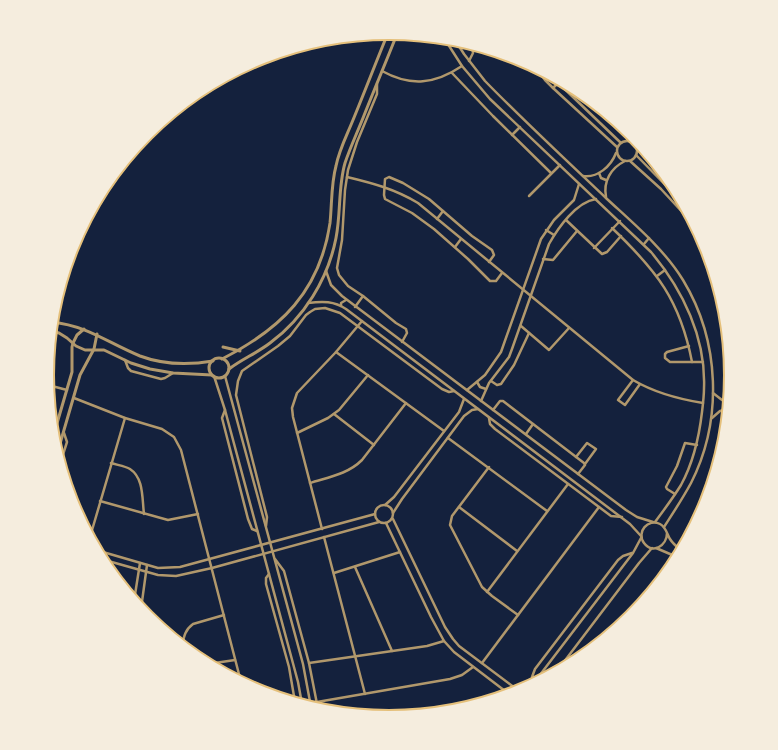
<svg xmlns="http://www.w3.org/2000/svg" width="778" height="750" viewBox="0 0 778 750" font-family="'Fira Sans',sans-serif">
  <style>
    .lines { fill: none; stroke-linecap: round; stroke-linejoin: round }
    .minor { stroke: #b1986c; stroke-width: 2.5 }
    .tertiary { stroke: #b1986c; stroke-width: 3 }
    .rim { fill: none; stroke: #e5c07b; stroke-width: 2 }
  </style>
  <rect width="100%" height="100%" fill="#14213d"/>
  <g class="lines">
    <g class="minor">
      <path d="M444,38L462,66L490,99L651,252C683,290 706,338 704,388C704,396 703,404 702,412C699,438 693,463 681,485C673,498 664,510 655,522"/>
      <path d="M455,40L464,54L485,81C525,122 566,160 607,199C634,224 664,249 683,280C720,341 723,420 691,483C683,498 673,513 664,527"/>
      <polyline points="469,61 473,53 472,45"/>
      <polyline points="536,68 545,80 553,88 617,147"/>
      <path d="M382,71C411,87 435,84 462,66"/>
      <polyline points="452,73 493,116 551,173"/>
      <polyline points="551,76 621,143"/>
      <polyline points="377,84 377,94 357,142 348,170 345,190 342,240 337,268 339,275 348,286 363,296 396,323 406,329 407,333 402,342"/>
      <polyline points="553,88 560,81"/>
      <polyline points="512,135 520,127"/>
      <polyline points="627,140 633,136"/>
      <circle cx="627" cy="151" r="10"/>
      <polyline points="636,155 683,203"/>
      <polyline points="630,161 661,189 696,227"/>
      <polyline points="599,173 601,178 606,180"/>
      <path d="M583,176C598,178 611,166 616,153"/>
      <path d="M347,177C372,183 395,189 418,203L633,380C655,393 678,399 703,403"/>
      <polyline points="529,196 560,165"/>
      <path d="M606,197C603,181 611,168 625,161"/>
      <polyline points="437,219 443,211"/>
      <polyline points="566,220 602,254 607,252 621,236"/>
      <path d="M612,228C657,271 680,300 692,362"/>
      <polyline points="546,230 554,235"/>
      <polyline points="644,244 649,238"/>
      <polyline points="455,247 461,239"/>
      <polyline points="594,248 620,221"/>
      <polyline points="543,259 553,260 577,231"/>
      <polyline points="489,262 494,255 492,250 472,236 429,199 403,183 389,177 385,179 384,195 385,199 412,213 434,229 468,259 490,281 496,281 502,273"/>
      <polyline points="326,271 331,285 342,296 626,510 637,517 653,522"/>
      <polyline points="657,276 665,270"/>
      <path d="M308,303C323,301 334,301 346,309L630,524L641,536"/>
      <polyline points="341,306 341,303 346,300"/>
      <polyline points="355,307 363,296"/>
      <polyline points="521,326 549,350 569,328"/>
      <polyline points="689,346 667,352 665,354 665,358 670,362 703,362"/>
      <polyline points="336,352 444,431"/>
      <polyline points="125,360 128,368 131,371 161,379 165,378 173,373"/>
      <polyline points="214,376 225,410 298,682 302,704"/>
      <polyline points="225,376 303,664 311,707"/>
      <polyline points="633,380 618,400 625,405 640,384"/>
      <polyline points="491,381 497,385 501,384 514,365 529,333"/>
      <polyline points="477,382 480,387 486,389"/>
      <polyline points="48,385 67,390"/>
      <polyline points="467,390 485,375 501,352 541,239 554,220 574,200 579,184"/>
      <polyline points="713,393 722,400 728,401"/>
      <polyline points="74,398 125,418 162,429 174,437 181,450 241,682"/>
      <path d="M481,401L489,383L509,357L512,349L549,244C558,228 576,202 596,199"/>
      <polyline points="225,410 222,418 248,519 252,529 257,531"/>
      <polyline points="493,410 500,401 503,401 584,463 585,465 578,474"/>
      <polyline points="334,414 374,445"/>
      <polyline points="489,418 490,424 495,429 611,516 622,517"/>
      <polyline points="712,418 720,411 728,409"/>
      <polyline points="297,433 328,418 339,410 368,375"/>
      <polyline points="526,434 533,424"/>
      <polyline points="448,438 547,511"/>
      <polyline points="576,457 587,443 596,449 585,464"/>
      <path d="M111,463C117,465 125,466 130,469C144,478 142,499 144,514"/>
      <polyline points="60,464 67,442 64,433"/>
      <polyline points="489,467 452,516 450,525 482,587 492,596 518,615"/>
      <path d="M310,483C329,477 348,474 362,460L406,403"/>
      <polyline points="675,494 667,489 666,487 677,466 685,443 697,445"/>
      <polyline points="100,501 168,520 198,514"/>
      <circle cx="384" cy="514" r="9"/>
      <polyline points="385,505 394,497 459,412 464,399"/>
      <polyline points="459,507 517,551"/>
      <polyline points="393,513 402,499 464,416 472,410 478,409"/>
      <polyline points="393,519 445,627 453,639 459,646 519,691"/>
      <polyline points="386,523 431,617 444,641 454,652 509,694"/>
      <polyline points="266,526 267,517 236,395 238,381 242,371 278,346 290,336 306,315 310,312 315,309 325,308 340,313 442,389 449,392 454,391"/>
      <polyline points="322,529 293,417 292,408 297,393 336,352 362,321"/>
      <path d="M667,533C667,545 653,555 644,543C636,532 648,518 660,524C666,527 667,534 670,539C673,544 677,547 681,550"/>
      <polyline points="90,537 125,418"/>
      <polyline points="324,537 365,694"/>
      <polyline points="656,548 677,557"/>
      <polyline points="96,550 158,568 180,567 375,514"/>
      <polyline points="101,559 158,575 176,576 212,568 379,522"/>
      <polyline points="275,559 284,571 309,663 318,709"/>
      <polyline points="355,567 392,651"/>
      <polyline points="334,573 400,552"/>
      <polyline points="269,574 266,578 266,584 289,667 295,702"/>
      <polyline points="487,592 568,484"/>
      <polyline points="134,601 140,563"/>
      <polyline points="141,609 147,565"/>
      <path d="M182,646C184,636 185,630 193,624L224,615"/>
      <polyline points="309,663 427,646 444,641"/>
      <polyline points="482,663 599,507"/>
      <polyline points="208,664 235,660"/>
      <polyline points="557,671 639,563 652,548"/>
      <polyline points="534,683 532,677 535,669 618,560 623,556 632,553"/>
      <polyline points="533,684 633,553 641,538"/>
      <polyline points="317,702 450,679 462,675 473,667"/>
    </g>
    <g class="tertiary">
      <path d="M52,322C88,326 108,343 140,356C164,365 189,365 213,361"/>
      <polyline points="51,331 59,333 67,338 76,346 85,350 104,350 131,363 150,369 173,373 212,375"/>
      <polyline points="223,347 240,351"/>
      <circle cx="219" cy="368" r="10"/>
      <path d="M222,359C281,329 320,291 330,223C332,204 331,184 336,166C339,150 347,135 353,120C365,91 376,62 388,33"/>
      <path d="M229,369C242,359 257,353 270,343C304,318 328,279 336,238C341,213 338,187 345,163C350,148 357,133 363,118C374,90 386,62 397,34"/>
      <polyline points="53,437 72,372 72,347 73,343 77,335 84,329"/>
      <polyline points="57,454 80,375 94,349 97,334"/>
    </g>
  </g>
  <path d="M0 0H778V750H0ZM54 375a335 335 0 1 1 670 0a335 335 0 1 1-670 0Z" fill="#f5edde" fill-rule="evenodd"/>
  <path class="rim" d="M54 375a335 335 0 1 1 670 0a335 335 0 1 1-670 0Z"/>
</svg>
